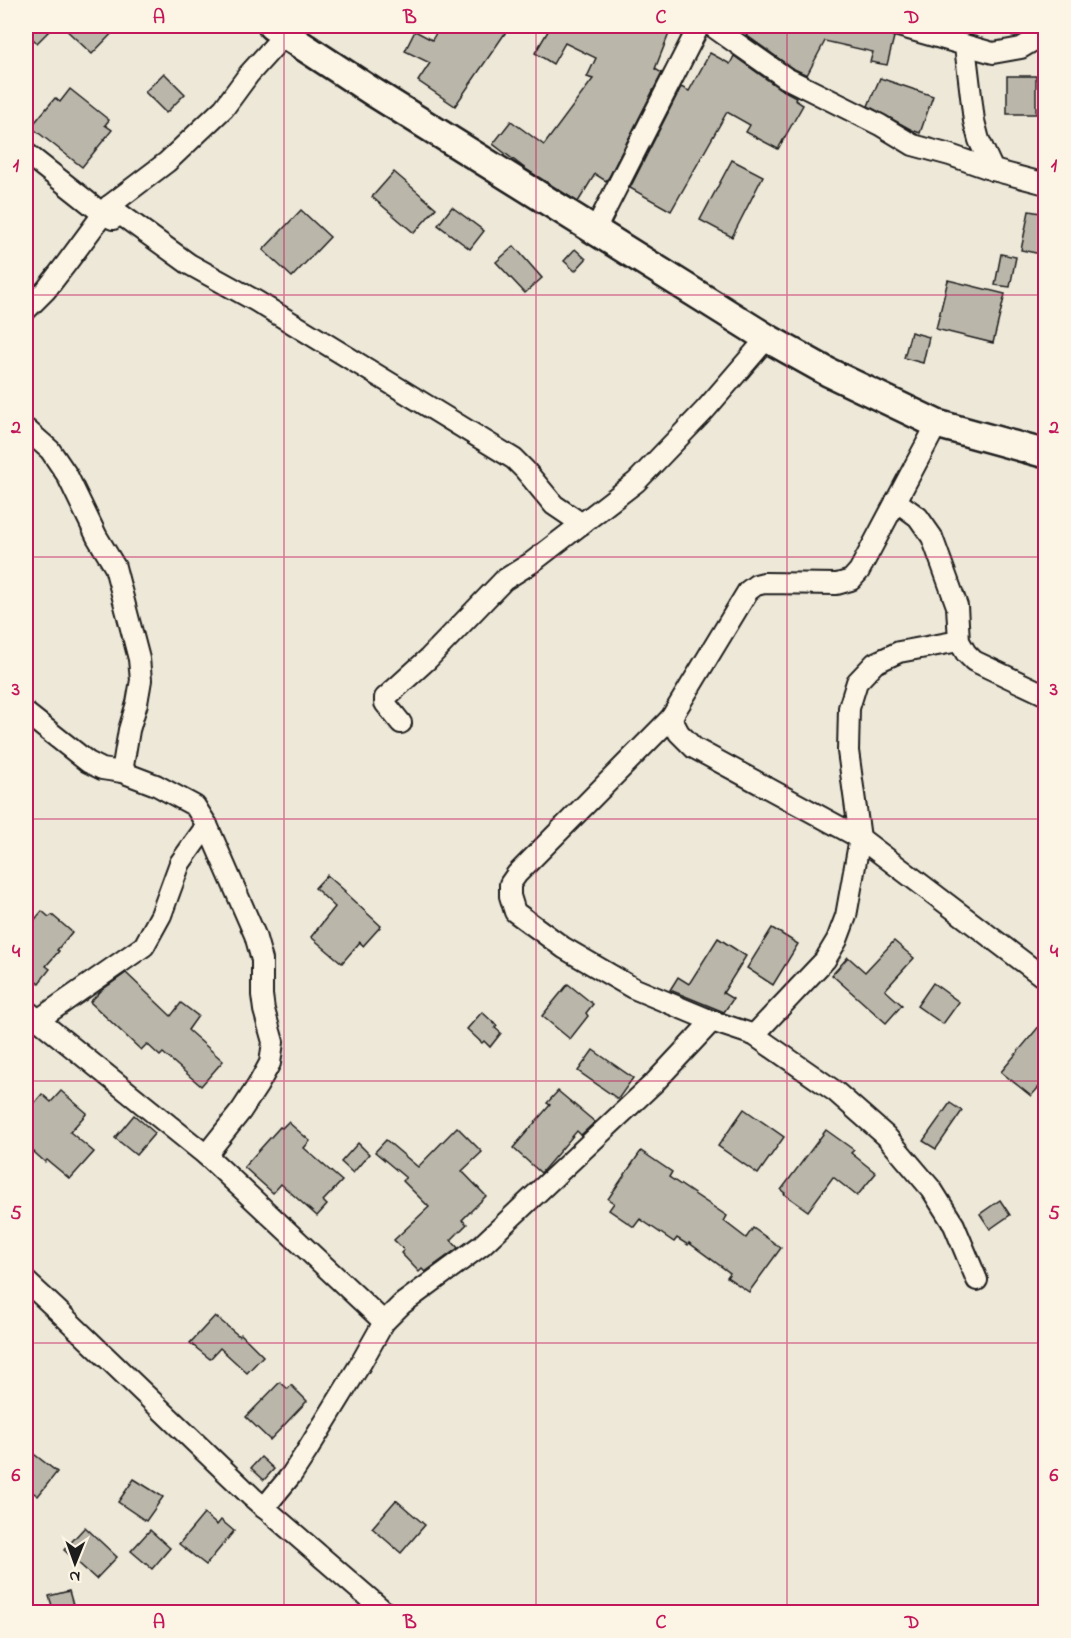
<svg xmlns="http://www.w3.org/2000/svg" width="1071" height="1638" viewBox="0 0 1071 1638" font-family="'Indie Flower',sans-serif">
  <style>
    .building { fill: #bab6aa; stroke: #1c1c1c; stroke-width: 1.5 }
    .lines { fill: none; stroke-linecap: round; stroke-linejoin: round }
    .street-casing { stroke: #1c1c1c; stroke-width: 24 }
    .secondary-casing { stroke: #1c1c1c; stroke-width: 32 }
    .street { stroke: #fcf5e5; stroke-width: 20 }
    .secondary { stroke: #fcf5e5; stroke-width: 27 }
    .grid { fill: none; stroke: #c2185b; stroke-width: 1.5; stroke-opacity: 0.55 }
    .neatline { fill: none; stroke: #c2185b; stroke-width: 2 }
    .grid-label { font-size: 20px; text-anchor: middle; font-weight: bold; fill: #c2185b }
  </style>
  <rect width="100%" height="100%" fill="#eee8d9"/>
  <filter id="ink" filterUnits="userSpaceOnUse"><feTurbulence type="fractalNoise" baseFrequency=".0167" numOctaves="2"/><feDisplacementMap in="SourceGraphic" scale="12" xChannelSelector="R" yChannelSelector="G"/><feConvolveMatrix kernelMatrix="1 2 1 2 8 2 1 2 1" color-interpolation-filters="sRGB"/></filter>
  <g filter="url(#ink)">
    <g class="building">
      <polygon points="26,26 54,26 37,43 26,32"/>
      <polygon points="62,26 119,26 92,54"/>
      <polygon points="440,26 510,26 455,106 418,81 430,63 405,51 415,31 432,40"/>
      <polygon points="551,26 672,26 655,69 662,73 609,177 606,181 595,174 578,202 527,170 493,144 511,121 544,145 593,79 587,77 596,58 565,43 553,64 535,53"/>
      <polygon points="751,26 833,26 832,27 857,33 858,26 886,26 889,34 894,37 887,65 870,62 873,52 825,41 807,75 792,68 746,35"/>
      <polygon points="710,53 730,64 734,56 779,88 796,97 795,100 803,105 778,149 746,132 750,125 727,112 671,211 630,188 681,87 689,91"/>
      <polygon points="164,73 185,94 166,113 145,92"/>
      <rect x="1007" y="76" width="29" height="38"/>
      <polygon points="880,78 933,96 920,133 912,130 868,106"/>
      <polygon points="70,89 109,120 105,125 112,130 82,167 31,127 55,98 60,102"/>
      <polygon points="732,160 763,176 732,237 700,220"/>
      <polygon points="394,172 436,208 414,233 372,197"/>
      <polygon points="452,207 484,231 470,249 438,225"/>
      <polygon points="301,210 330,237 292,277 263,250"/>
      <polygon points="1029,211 1046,214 1046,255 1021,250"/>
      <polygon points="514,246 542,278 525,293 496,262"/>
      <polygon points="575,249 586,259 575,271 564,261"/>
      <polygon points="1001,254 1016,257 1010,287 995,285"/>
      <polygon points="948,280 1005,294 993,343 936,329"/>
      <polygon points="911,332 929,337 923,363 904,358"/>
      <polygon points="327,875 345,891 344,892 381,926 363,946 360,942 342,963 311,937 335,907 315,888"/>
      <polygon points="42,911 49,917 52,915 72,932 57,950 59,951 46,966 50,969 39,983 26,972 26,930"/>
      <polygon points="772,928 798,944 773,985 747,968"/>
      <polygon points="718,938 746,956 723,993 733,999 724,1012 670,990 678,977 689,984"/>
      <polygon points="894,941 914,958 885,990 902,1005 886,1023 832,975 848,957 865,972"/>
      <polygon points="126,973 171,1016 181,1003 198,1016 188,1030 223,1061 201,1086 163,1053 160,1056 147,1044 141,1050 90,1002 102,990"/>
      <polygon points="933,983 959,1002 943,1024 917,1006"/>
      <polygon points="568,984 593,1004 586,1013 588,1016 570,1039 542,1016"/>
      <polygon points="482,1012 497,1026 495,1028 501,1033 490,1047 484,1041 482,1043 467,1029"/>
      <polygon points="1046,1018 1046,1079 1031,1096 1001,1072"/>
      <polygon points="593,1050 633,1078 618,1099 578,1071"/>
      <polygon points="61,1091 87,1113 70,1132 94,1152 70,1179 47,1160 45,1162 26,1145 26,1132 33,1124 26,1118 26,1113 42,1094 51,1102"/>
      <polygon points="558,1091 595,1122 581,1135 577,1131 541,1173 513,1148 550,1105 547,1103"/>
      <polygon points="950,1103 962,1111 936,1149 923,1141"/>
      <polygon points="744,1109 784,1137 758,1174 718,1146"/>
      <polygon points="134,1115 155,1133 136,1155 115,1138"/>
      <polygon points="288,1122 310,1141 304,1148 342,1181 323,1201 327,1205 317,1216 281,1184 273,1193 244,1167 280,1127 282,1128"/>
      <polygon points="457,1127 482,1152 462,1171 486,1196 462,1220 467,1224 451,1240 458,1248 425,1272 422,1269 419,1272 401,1253 404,1250 394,1240 429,1207 403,1181 406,1178 375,1152 386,1140 418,1167"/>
      <polygon points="826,1130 854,1150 851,1153 876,1173 857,1196 833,1177 808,1211 784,1194 785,1193 781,1190"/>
      <polygon points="358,1143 369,1154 353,1173 341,1162"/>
      <polygon points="641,1151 672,1172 669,1177 727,1216 724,1221 746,1238 753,1228 781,1248 749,1292 727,1277 730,1273 689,1243 688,1245 677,1238 674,1242 640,1219 634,1227 609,1210 614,1203 608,1199"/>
      <polygon points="1000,1200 1010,1215 990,1229 980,1214"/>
      <polygon points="215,1316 239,1336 241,1334 263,1356 247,1373 220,1348 210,1359 190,1343"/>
      <polygon points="280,1382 288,1389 291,1385 307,1401 270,1440 246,1417"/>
      <polygon points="26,1448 57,1472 38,1496 26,1487"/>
      <polygon points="261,1457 274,1469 264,1480 251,1468"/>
      <polygon points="134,1479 163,1497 146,1521 118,1502"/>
      <polygon points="396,1500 425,1525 401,1553 372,1528"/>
      <polygon points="204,1514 217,1525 221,1520 234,1531 206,1565 179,1544"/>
      <polygon points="85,1527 117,1557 96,1579 64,1550"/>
      <polygon points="150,1530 170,1548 152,1569 131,1551"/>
      <polygon points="69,1591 75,1612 54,1612 49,1596"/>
    </g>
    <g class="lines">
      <defs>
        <g id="street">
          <polyline points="712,26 786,78 880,125 913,145 950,155 993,170 1046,184"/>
          <polyline points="898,26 993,53 1021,48 1041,36 1046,27"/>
          <polyline points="965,46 974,121 979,140 993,170"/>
          <polyline points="26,153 103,214 113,219"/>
          <polyline points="109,206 189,264 256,301 514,459 525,470 554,505 582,524"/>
          <polyline points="595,230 699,26"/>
          <polyline points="26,310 46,290 66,264 109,206 167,162 224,108 249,74 285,34"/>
          <polyline points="937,424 859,571 851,580 837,584 764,583 756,585 748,591 671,718 517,874 510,884 510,896 515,912 564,948 633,988 712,1021 754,1035 836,1092 886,1136 932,1190 954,1225 977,1280"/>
          <polyline points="26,429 50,450 67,475 97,537 115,567 139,659 141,680 137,703 129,730 122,772"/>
          <polyline points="896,501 918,517 932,537 957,606 959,641 966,653 974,661 1046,695"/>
          <polyline points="26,713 88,762 102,769 122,772 156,785 195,806 207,825 255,935 262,960 262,995 264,1010 273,1042 270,1063 258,1085 241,1111 206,1155"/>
          <polyline points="671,718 679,733 694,748 860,838 1046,979"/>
          <polyline points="401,723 385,703 385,698 428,659 504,580 531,563 636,482 705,410 767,338"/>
          <polyline points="26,1010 206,1155 384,1322"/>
          <polyline points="38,1020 144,946 161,915 180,863 207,825"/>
          <polyline points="754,1035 825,960 837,940 846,916 860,838 848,751 849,708 857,682 875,663 899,652 959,641"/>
          <polyline points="26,1281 55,1308 252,1497 385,1612"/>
          <polyline points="264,1508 292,1474 307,1451 361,1363 384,1322 402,1304 482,1245 655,1082 712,1021"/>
        </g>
        <polyline id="secondary" points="272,26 373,92 767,338 828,372 937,424 1046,454"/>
      </defs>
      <use href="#street" class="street-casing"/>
      <use href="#secondary" class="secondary-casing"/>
      <use href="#street" class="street"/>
      <use href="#secondary" class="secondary"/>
    </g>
  </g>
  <path class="grid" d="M284,26V1612M536,26V1612M787,26V1612M26,295H1046M26,557H1046M26,819H1046M26,1081H1046M26,1343H1046"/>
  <rect width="1071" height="1638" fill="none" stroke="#fcf5e5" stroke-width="66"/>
  <g transform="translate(75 1563) rotate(181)" stroke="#fcf5e5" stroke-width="4.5" paint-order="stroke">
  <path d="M0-4.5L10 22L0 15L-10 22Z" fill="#1c1c1c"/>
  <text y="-9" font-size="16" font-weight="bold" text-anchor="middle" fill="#1c1c1c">N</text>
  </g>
  <rect x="33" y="33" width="1005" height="1572" class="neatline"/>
  <g class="grid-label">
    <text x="159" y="23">A</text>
    <text x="410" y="23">B</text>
    <text x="661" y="23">C</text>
    <text x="912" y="23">D</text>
    <text x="16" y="171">1</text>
    <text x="1054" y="171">1</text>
    <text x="16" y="433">2</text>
    <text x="1054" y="433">2</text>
    <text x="16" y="695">3</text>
    <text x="1054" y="695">3</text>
    <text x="16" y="957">4</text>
    <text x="1054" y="957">4</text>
    <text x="16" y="1219">5</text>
    <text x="1054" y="1219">5</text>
    <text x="16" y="1481">6</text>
    <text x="1054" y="1481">6</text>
    <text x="159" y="1628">A</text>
    <text x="410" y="1628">B</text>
    <text x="661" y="1628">C</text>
    <text x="912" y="1628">D</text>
  </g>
</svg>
